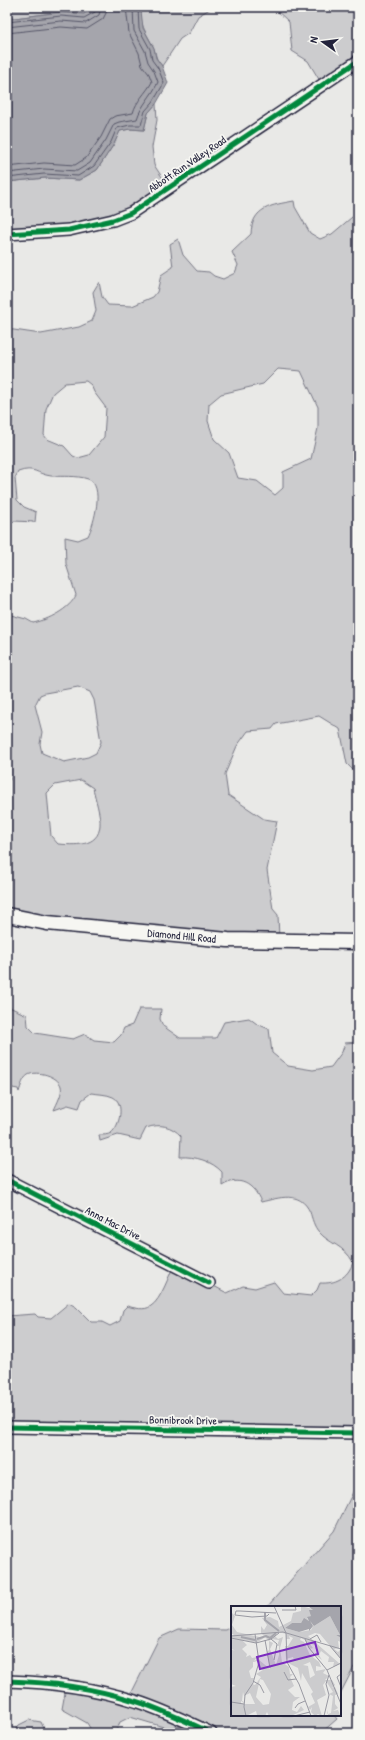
<svg xmlns="http://www.w3.org/2000/svg" width="365" height="1740" viewBox="0 0 365 1740" font-family="'Patrick Hand',sans-serif">
  <style>
    .green { fill: #ccccce; stroke: #777784; fill-rule: evenodd }
    .water { fill: #a5a5ac; stroke: #71717f }
    .lines { fill: none; stroke-linecap: round; stroke-linejoin: round }
    .shore { stroke: #565668; stroke-width: 1 }
    .minor-casing { stroke: #22223b; stroke-width: 14 }
    .major-casing { stroke: #22223b; stroke-width: 17 }
    .minor { stroke: #f6f6f2; stroke-width: 11 }
    .major { stroke: #f6f6f2; stroke-width: 14 }
    .cycleway-casing { stroke: #f6f6f2; stroke-width: 8 }
    .cycleway { stroke: #00873e; stroke-width: 5 }
    .labels { text-anchor: middle; dominant-baseline: central; stroke-width: 3.5; stroke-linejoin: round; paint-order: stroke }
    .street-label { font-size: 11px; fill: #22223b; stroke: #f6f6f2 }
    .inset-river { fill: none; stroke: #a5a5ac; stroke-width: 2 }
    .inset-road { fill: none; stroke: #9999a2; stroke-width: 1 }
    .view { fill: #7b2cbf; fill-opacity: 0.15; stroke: #7b2cbf; stroke-width: 2 }
    .inset-edge { fill: none; stroke: #22223b; stroke-width: 2 }
  </style>
  <rect width="100%" height="100%" fill="#e9e9e7"/>
  <filter id="ink" filterUnits="userSpaceOnUse"><feTurbulence type="fractalNoise" baseFrequency=".025" numOctaves="2"/><feDisplacementMap in="SourceGraphic" scale="8" xChannelSelector="R" yChannelSelector="G"/><feConvolveMatrix kernelMatrix="1 2 1 2 8 2 1 2 1" color-interpolation-filters="sRGB"/></filter>
  <g filter="url(#ink)">
    <g class="green">
      <polygon points="7,7 94,7 84,14 61,12 7,19"/>
      <path d="M142,7H213L198,16L189,33L180,39L162,66C154,57 157,55 153,46C147,34 137,21 142,7Z"/>
      <polygon points="273,7 358,7 358,63 323,86 308,61 292,51 289,22"/>
      <polygon points="156,104 157,120 152,147 154,165 170,189 117,222 7,234 7,182 45,178 79,180 97,170 114,144 120,131 130,129 144,130 148,113"/>
      <path d="M294,201L295,207L310,233L320,239L332,234L358,212V788L355,772L347,764L340,729L319,716L276,724L272,729L248,731L237,746L225,774L228,795L264,819L277,821L267,870L273,909L278,915L279,938L186,934L182,929L7,915V784L10,779L7,771V614L26,619L33,623C48,620 70,609 76,595L66,564L65,537L78,540L88,536C94,524 105,485 88,479C76,475 63,477 51,476C36,474 35,466 18,472L15,478L17,500L24,507L36,512L35,522L14,521L7,526V329L41,334L79,327L92,321L96,311L93,292L99,282L102,297L108,305L132,306L153,297L157,292L161,275L173,267L170,244L178,239L183,255L197,271L209,272L214,276L223,279L235,273L238,265L232,252L251,234C252,207 272,205 294,201ZM278,369L301,371L318,407V428L311,459L283,472V488L275,495L257,481L238,478L229,453L214,439L208,421L209,404L221,394L263,384ZM86,381L91,385L94,392L106,408L104,437L89,455L78,458L73,456L64,446L47,439L44,435L46,409L53,393L65,383ZM78,687L90,692L94,700L101,742L96,753L88,757L64,762L42,753L40,744L42,732L35,705L40,695L45,693ZM81,780L93,788C95,798 101,816 100,825C99,848 73,845 58,844L51,836L47,793L55,785Z"/>
      <path d="M7,1006L27,1015L28,1026L35,1033L73,1039L85,1034L94,1040L114,1042L121,1035L124,1028L132,1025L139,1009H161L160,1019L163,1026L180,1038H216L224,1022L249,1018L257,1024L269,1029L272,1053L288,1066L313,1070L331,1067L342,1052L345,1043L358,1042V1435L7,1427V1316L35,1314L38,1317L51,1318L69,1303L76,1307L91,1322H102L110,1326L120,1321L123,1310L127,1306C134,1308 145,1311 151,1306C161,1300 169,1275 174,1265L227,1293L243,1286L255,1288L274,1282L283,1293L311,1296L317,1290L320,1283C335,1284 348,1278 353,1262C344,1245 329,1244 319,1232C314,1227 312,1218 310,1212C300,1190 279,1198 261,1202C254,1184 239,1175 222,1186V1172C212,1161 195,1156 180,1157L181,1136C172,1126 160,1123 146,1128L140,1140L118,1135L100,1141L99,1135C103,1135 108,1135 111,1133C120,1126 125,1103 113,1097C107,1094 97,1094 91,1093L82,1100L79,1108L68,1105L54,1110C57,1103 63,1093 61,1086C58,1076 37,1070 28,1075C23,1078 21,1086 19,1092L18,1089L7,1087Z"/>
      <polygon points="354,1490 358,1491 358,1665 354,1667 340,1694 340,1607 267,1607 334,1531"/>
      <polygon points="232,1626 232,1715 334,1715 337,1719 321,1733 213,1733 191,1725 167,1728 130,1717 120,1722 115,1733 93,1733 87,1723 62,1709 66,1687 129,1698 159,1638 179,1629 225,1630"/>
      <polygon points="29,1720 41,1722 46,1733 13,1733 19,1725"/>
    </g>
    <polygon class="water" points="94,7 142,7 141,11 143,28 154,48 156,58 162,66 168,83 156,104 148,113 144,130 130,129 120,131 114,144 97,170 79,180 45,178 7,182 7,19 61,12 84,14"/>
    <g class="lines">
      <g class="shore">
        <polyline points="7,22 61,16 84,18 95,12 96,7"/>
        <polyline points="7,27 61,21 86,23 99,15 101,7"/>
        <polyline points="7,33 61,27 87,29 103,19 106,13 107,7"/>
        <path d="M7,167L44,163L75,165L86,158L101,137L110,119L115,116L133,113C136,101 146,93 152,82L149,74L142,65L139,53L129,33L126,7"/>
        <path d="M7,173L44,169L77,171L90,163L106,140L114,124L119,122L137,119C141,105 152,96 158,82L154,71L148,62L145,51L134,31L133,7"/>
        <polyline points="7,178 44,174 78,176 94,166 111,142 117,128 130,125 141,125 145,111 153,102 164,83 158,68 152,60 150,49 139,29 138,7"/>
      </g>
      <defs>
        <g id="minor">
          <polyline points="7,234 69,230 113,220 131,213 358,61"/>
          <polyline points="7,1180 209,1283"/>
          <polyline points="7,1427 358,1433"/>
          <path d="M7,1681C49,1682 94,1688 135,1701C161,1709 186,1721 211,1733"/>
        </g>
        <g id="major">
          <path id="s1" d="M7,915L47,923L228,940L358,942"/>
        </g>
      </defs>
      <use href="#minor" class="minor-casing"/>
      <use href="#major" class="major-casing"/>
      <use href="#minor" class="minor"/>
      <use href="#major" class="major"/>
      <defs>
        <g id="cycleway">
          <polyline points="7,234 69,230 113,220 131,213 358,61"/>
          <polyline points="7,1180 209,1283"/>
          <polyline points="7,1427 358,1433"/>
          <path d="M7,1681C49,1682 94,1688 135,1701C161,1709 186,1721 211,1733"/>
        </g>
      </defs>
      <use href="#cycleway" class="cycleway-casing"/>
      <use href="#cycleway" class="cycleway"/>
    </g>
  </g>
  <g class="labels">
    <g class="street-label">
      <text transform="translate(187 164) rotate(-34)">Abbott Run Valley Road</text>
      <text stroke="none"><textPath href="#s1" startOffset="176">Diamond Hill Road</textPath></text>
      <text transform="translate(113 1223) rotate(27)">Anna Mac Drive</text>
      <text transform="translate(183 1420) rotate(1)">Bonnibrook Drive</text>
    </g>
  </g>
  <g transform="translate(231 1606)">
    <rect width="110" height="110" fill="#e9e9e7"/>
    <path d="M70,0L82,3L80,10L76,12L78,15L73,13L70,17H61L54,22L68,26L80,24L82,20L79,15L83,20L99,10L109,29H105L110,32V36L107,35L108,42L103,43L107,46L110,43V53L89,28L84,27L77,30L109,58L102,61L103,56H97L98,51L90,45L88,49L91,54L84,48L87,45L84,42L86,40L78,37L82,42L79,43L74,34L70,32L69,34L73,36L79,49L88,56L90,61L85,60V65L95,63L92,67L98,70L94,74H101L104,79L101,82L104,81L107,88L104,89V98L107,102L102,105L107,104L109,109L98,110L96,107V104L97,108L100,107L102,90L98,88L102,86L95,75L92,79L95,89L86,94L91,110L87,108L84,110L80,106L81,101L79,104L77,101L84,97L80,88L82,86L71,67L70,75L67,62L59,58L57,55L63,54L62,51L55,53L54,40H57L62,32L58,30L59,33H55V28L48,26L44,30L47,33L52,31L49,42L51,56L58,61L59,68H62L59,71L63,80L57,84L64,91H69L62,96L61,104L66,106L70,100L73,104L60,110H38L36,106L34,110H21L26,109L25,105L15,110H0V81L5,80L0,78V43L4,45L0,42V30L3,28H0V6L4,10L1,19L6,26L33,32L25,37L11,34L16,39L11,43L16,48L15,51L19,49L21,52L26,51L23,55L27,53L39,63L36,46L38,44V35L30,27V20L33,24L36,19L31,12L39,11L47,15L48,21L60,15L62,7L70,5ZM40,33L48,34L46,40H48V49L45,59L39,43L42,37L38,35ZM27,55V61L32,64L25,68L30,71L24,79L21,78L23,72H20L18,65L22,61V56ZM79,56L84,69L79,72L77,60L72,59ZM29,73L32,74L40,88L38,98L32,99L25,91ZM12,86L13,90L19,87L24,98H10V95L13,97V96L11,95Z" fill="#ccccce" fill-rule="evenodd"/>
    <path d="M77,0H110V32L105,29H109L99,10L83,20L79,15L82,20L78,25V23L68,26L54,22L61,17H70L73,12L78,15L76,11L80,10L78,4H82Z" fill="#a5a5ac"/>
    <path class="inset-river" d="M34,6V14L48,25M10,31L24,34M26,33L35,30L39,32L45,27"/>
    <path class="inset-road" d="M43,0L55,27L56,56L68,78L80,110M51,4H65L64,0M38,8L36,10L21,11L4,9L5,5H9L45,7M0,30L52,26L110,43M0,32L25,37L40,33L48,27M40,33L46,38L43,54M74,33L78,42L96,64L110,98M79,33L86,29L90,36M34,34L39,62M99,40L110,53M96,64L110,57M53,66L57,74L65,73M110,68L106,71L110,81M22,75L29,79L33,87M0,96L13,98M64,102L67,98L74,95M15,110L13,101L14,89L22,77L28,56L24,28M63,110L79,106M93,110L98,89L95,78L98,69"/>
    <path class="view" d="M84,36L87,48L29,63L26,51Z"/>
    <rect width="110" height="110" class="inset-edge"/>
  </g>
  <rect width="365" height="1740" fill="none" stroke="#f6f6f2" stroke-width="24"/>
  <rect x="12" y="12" width="341" height="1716" fill="none" stroke="#22223b" stroke-width="1.5" filter="url(#ink)"/>
  <g transform="translate(323 42) rotate(284)" stroke="#f6f6f2" stroke-width="3" paint-order="stroke">
  <path d="M0-3L7 15L0 10L-7 15Z" fill="#22223b"/>
  <text y="-6" font-size="11" font-weight="bold" text-anchor="middle" fill="#22223b">N</text>
  </g>
</svg>
